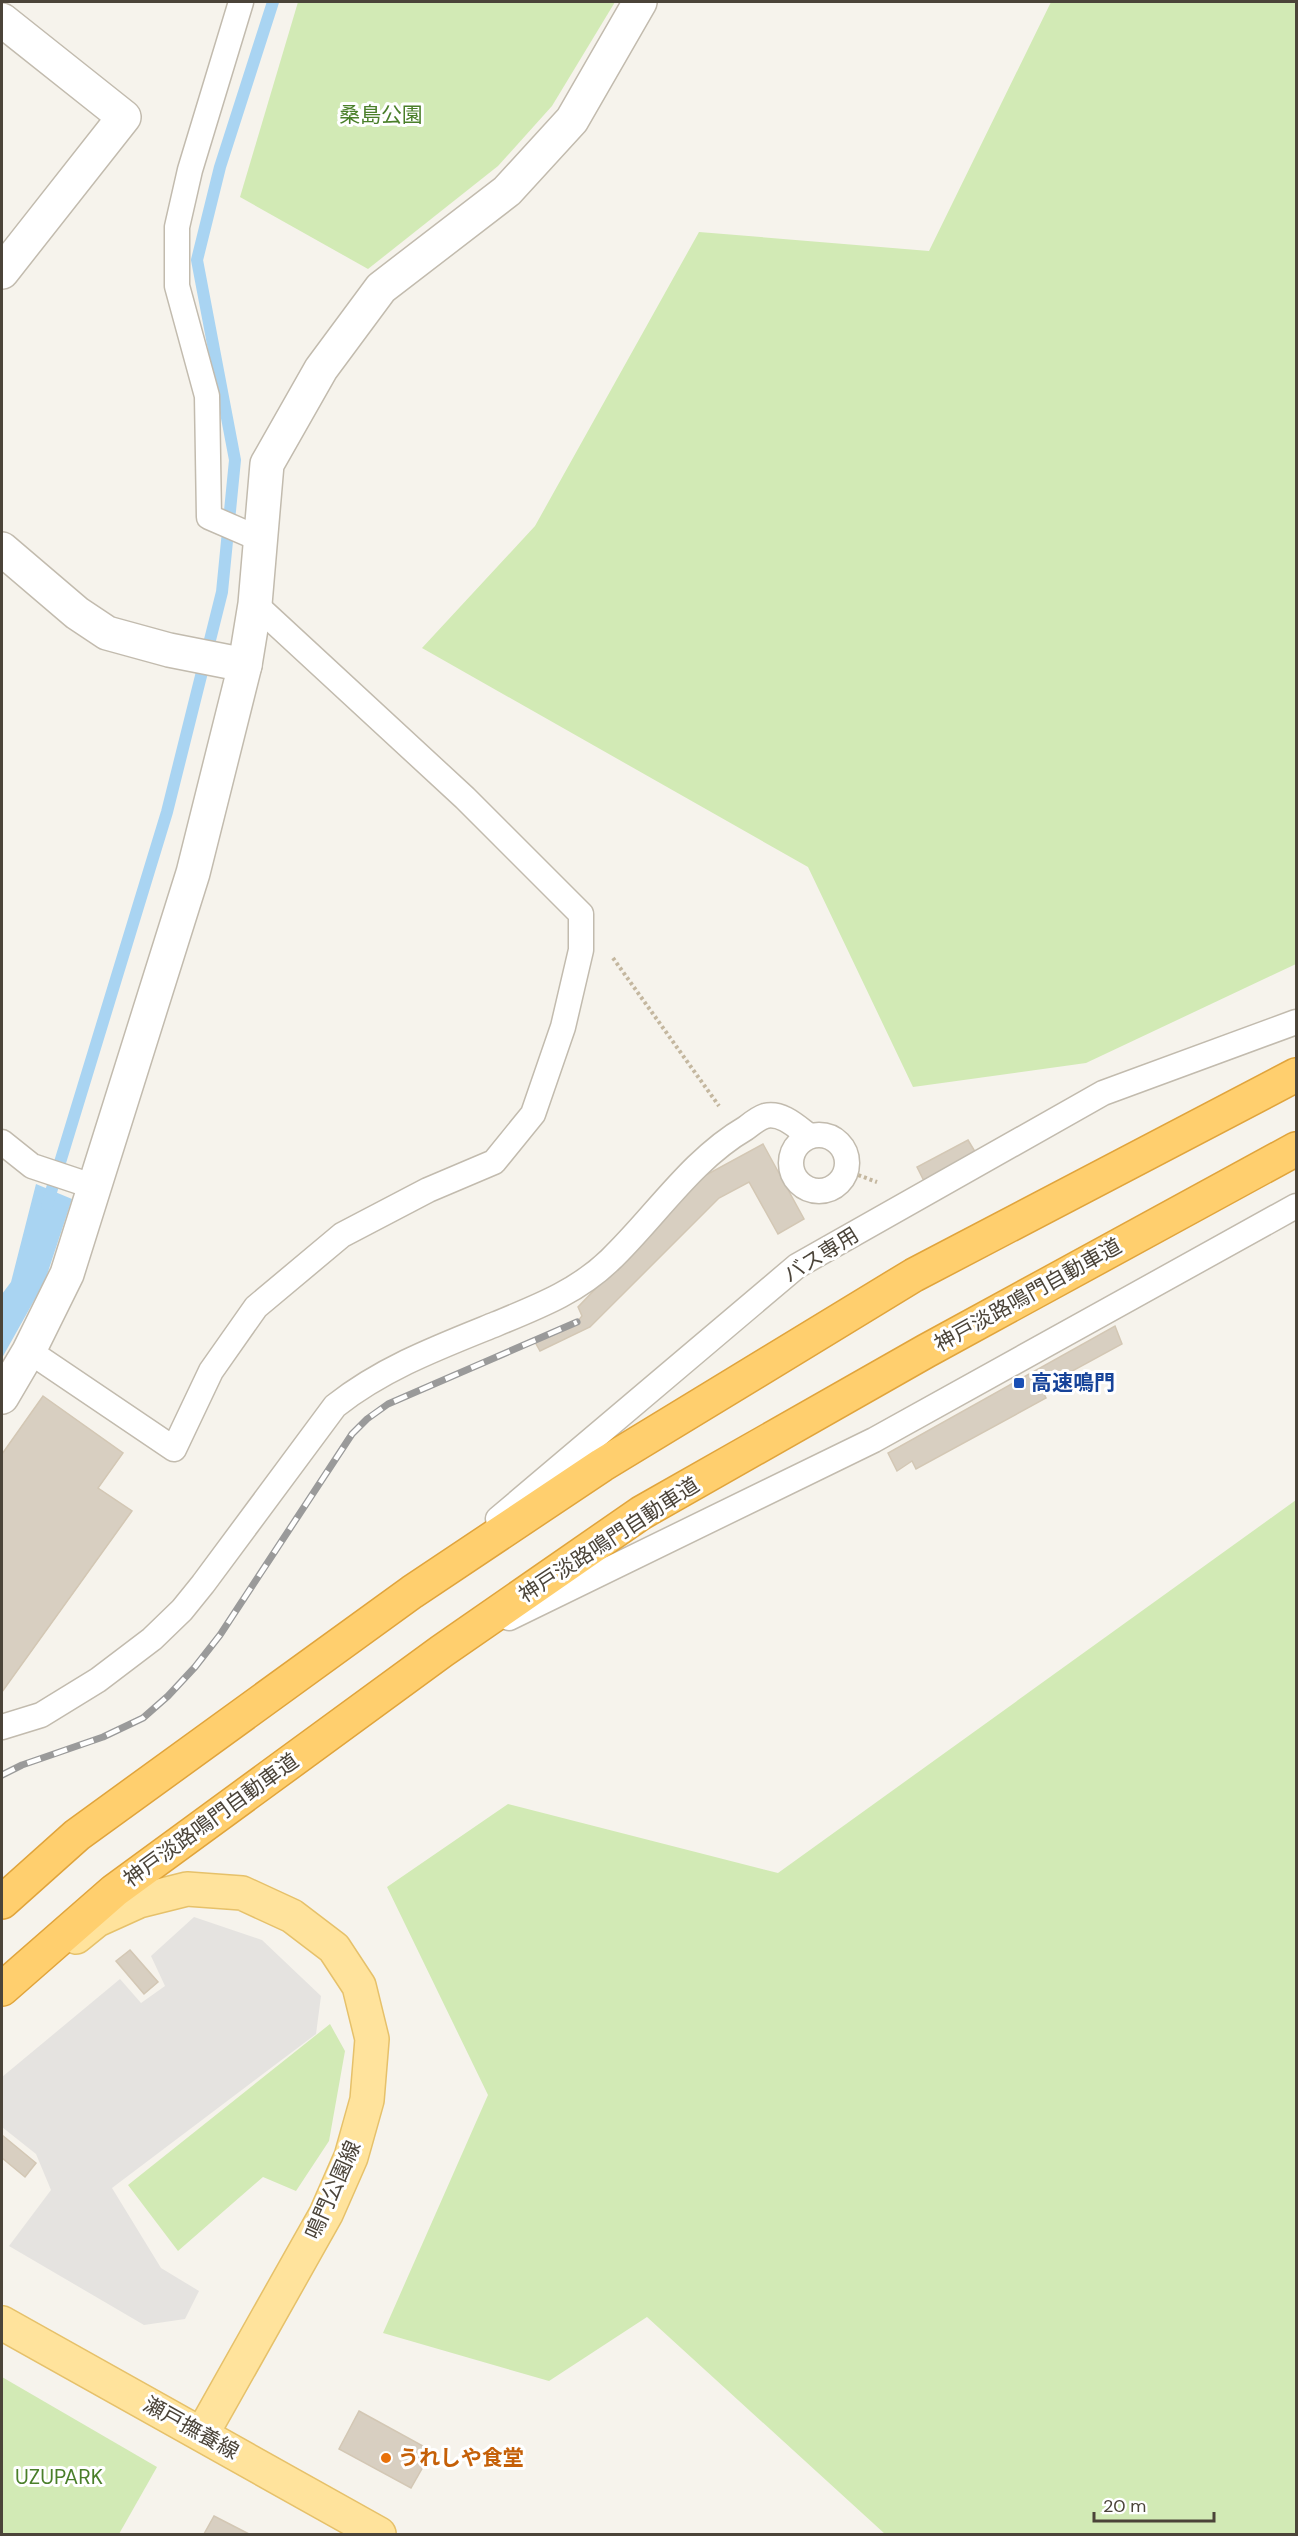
<svg xmlns="http://www.w3.org/2000/svg" width="1298" height="2536" viewBox="0 0 1298 2536" font-family="'DM Sans','Noto Sans JP',sans-serif">
  <style>
    .green { fill: #d2eab5 }
    .parking { fill: #e5e3e0 }
    .water { fill: #a9d4f2 }
    .lines { fill: none; stroke-linecap: round; stroke-linejoin: round }
    .stream { stroke: #a9d4f2; stroke-width: 12 }
    .building { fill: #d8cfc1; stroke: #d3c7b4; stroke-width: 1.5 }
    .lane-casing { stroke: #c2bbae; stroke-width: 27 }
    .street-casing { stroke: #c2bbae; stroke-width: 36 }
    .primary-casing { stroke: #e6c16a; stroke-width: 36 }
    .highway-casing { stroke: #e0a43c; stroke-width: 36 }
    .path { stroke: #c4b79f; stroke-width: 4; stroke-dasharray: 3 3; stroke-linecap: butt }
    .lane { stroke: #fff; stroke-width: 24 }
    .street { stroke: #fff; stroke-width: 33 }
    .primary { stroke: #ffe39c; stroke-width: 33 }
    .highway { stroke: #ffcf6e; stroke-width: 33 }
    .rail-casing { stroke: #9a9a9a; stroke-width: 7 }
    .rail { stroke: #fff; stroke-width: 4.5; stroke-dasharray: 14; stroke-linecap: butt }
    .transit-dot { fill: #1a4fb4; stroke: #fff; stroke-width: 2 }
    .food-dot { fill: #e8710a; stroke: #fff; stroke-width: 2 }
    .labels { text-anchor: middle; dominant-baseline: central; stroke-width: 6; stroke-linejoin: round; paint-order: stroke }
    .park-label { font-size: 21px; fill: #4a7f2a; stroke: #fff }
    .street-label { font-size: 21px; fill: #4b4439; stroke: #fff }
    .transit-label { font-size: 21px; font-weight: bold; fill: #164399; stroke: #fff; text-anchor: start }
    .food-label { font-size: 21px; font-weight: bold; fill: #c56008; stroke: #fff; text-anchor: start }
  </style>
  <rect width="100%" height="100%" fill="#f6f3ec"/>
  <g class="green">
    <polygon points="298,2 615,2 552,106 498,166 368,269 240,197"/>
    <polygon points="1051,2 1296,2 1296,964 1086,1063 913,1087 808,867 422,648 535,526 699,232 929,251"/>
    <polygon points="1296,1500 1296,2534 885,2534 647,2317 549,2381 383,2333 488,2095 387,1887 508,1804 778,1873"/>
    <polygon points="330,2024 345,2051 329,2141 296,2191 263,2177 178,2251 128,2185"/>
    <polygon points="2,2377 157,2467 119,2534 2,2534"/>
  </g>
  <polygon class="parking" points="194,1917 262,1940 321,1996 316,2034 112,2188 161,2268 199,2291 185,2319 144,2325 9,2246 51,2190 36,2154 2,2127 2,2077 120,1979 141,2003 165,1986 151,1956"/>
  <polygon class="water" points="36,1184 72,1199 45,1281 2,1358 2,1294 11,1282"/>
  <g class="lines">
    <polyline class="stream" points="47,1205 167,812 222,592 235,460 197,260 220,167 273,2"/>
  </g>
  <g class="building">
    <polygon points="968,1140 977,1155 925,1183 917,1167"/>
    <polygon points="763,1144 804,1219 778,1234 749,1182 719,1198 590,1327 540,1351 534,1340 577,1322 582,1316 578,1307 704,1176"/>
    <polygon points="1115,1326 1122,1344 1041,1388 1046,1398 916,1469 912,1461 897,1471 888,1453"/>
    <polygon points="43,1396 123,1453 98,1488 132,1511 2,1692 2,1454"/>
    <polygon points="130,1950 158,1982 144,1994 116,1961"/>
    <polygon points="2,2135 36,2163 25,2177 2,2158"/>
    <polygon points="359,2411 432,2451 411,2488 339,2449"/>
    <polygon points="214,2516 249,2534 204,2534"/>
  </g>
  <g class="lines">
    <defs>
      <g id="lane">
        <polyline points="241,2 190,170 177,227 177,286 207,396 209,517 262,540"/>
        <circle cx="819" cy="1163" r="28"/>
        <polyline points="2,1142 32,1166 95,1187"/>
        <polyline points="29,1351 174,1449 211,1371 256,1307 342,1235 428,1190 494,1162 533,1114 563,1027 581,950 581,914 465,798 255,604"/>
        <polyline points="498,1519 797,1266 1103,1093 1296,1022"/>
        <polyline points="509,1618 874,1440 1296,1206"/>
        <path d="M2,1727L41,1715L98,1680L152,1639L182,1610L203,1584L335,1406C383,1368 439,1347 496,1324C537,1307 577,1292 610,1260C655,1217 691,1160 746,1128C751,1124 759,1118 765,1116C782,1112 797,1127 809,1136"/>
      </g>
      <g id="street">
        <polyline points="2,20 124,117 2,272"/>
        <polyline points="2,549 77,613 107,633 169,650 245,665"/>
        <polyline points="2,1397 29,1351 67,1274 193,873 245,665 255,604 267,464 321,369 381,288 507,191 572,120 640,2"/>
      </g>
      <g id="primary">
        <polyline points="76,1937 97,1920 139,1901 187,1889 242,1893 292,1916 334,1948 359,1986 372,2039 367,2100 351,2157 326,2214 202,2434"/>
        <polyline points="2,2323 379,2534"/>
      </g>
      <g id="highway">
        <polyline points="2,1902 77,1835 412,1592 602,1465 914,1275 1296,1075"/>
        <polyline points="2,1989 114,1891 442,1651 641,1513 926,1351 1296,1149"/>
      </g>
    </defs>
    <use href="#lane" class="lane-casing"/>
    <use href="#street" class="street-casing"/>
    <use href="#primary" class="primary-casing"/>
    <use href="#highway" class="highway-casing"/>
    <g class="path">
      <polyline points="613,958 719,1106"/>
      <polyline points="847,1171 877,1182"/>
    </g>
    <use href="#lane" class="lane"/>
    <use href="#street" class="street"/>
    <use href="#primary" class="primary"/>
    <use href="#highway" class="highway"/>
    <defs>
      <polyline id="rail" points="2,1775 22,1765 103,1737 143,1718 168,1696 195,1667 220,1635 352,1434 367,1419 388,1404 577,1322"/>
    </defs>
    <use href="#rail" class="rail-casing"/>
    <use href="#rail" class="rail"/>
  </g>
  <rect class="transit-dot" x="1013" y="1377" width="12" height="12" rx="3"/>
  <circle class="food-dot" cx="386" cy="2458" r="6"/>
  <g class="labels">
    <g class="park-label">
      <text x="381" y="115">桑島公園</text>
      <text x="59" y="2477">UZUPARK</text>
    </g>
    <g class="street-label">
      <text transform="translate(821 1255) rotate(-32)">バス専用</text>
      <text transform="translate(1028 1295) rotate(-29)">神戸淡路鳴門自動車道</text>
      <text transform="translate(609 1540) rotate(-33)">神戸淡路鳴門自動車道</text>
      <text transform="translate(211 1820) rotate(-36)">神戸淡路鳴門自動車道</text>
      <text transform="translate(333 2190) rotate(-66)">鳴門公園線</text>
      <text transform="translate(191 2428) rotate(29)">瀬戸撫養線</text>
    </g>
    <g class="transit-label">
      <text x="1031" y="1383">高速鳴門</text>
    </g>
    <g class="food-label">
      <text x="398" y="2458">うれしや食堂</text>
    </g>
  </g>
  <rect width="1298" height="2536" fill="none" stroke="#4b4439" stroke-width="6"/>
  <path d="M1094 2512v9h120v-9" fill="none" stroke="#4b4439" stroke-width="3"/>
  <text x="1103" y="2512" font-size="18" fill="#4b4439" stroke="#ffffff" stroke-width="4.5" paint-order="stroke">20 m</text>
</svg>
